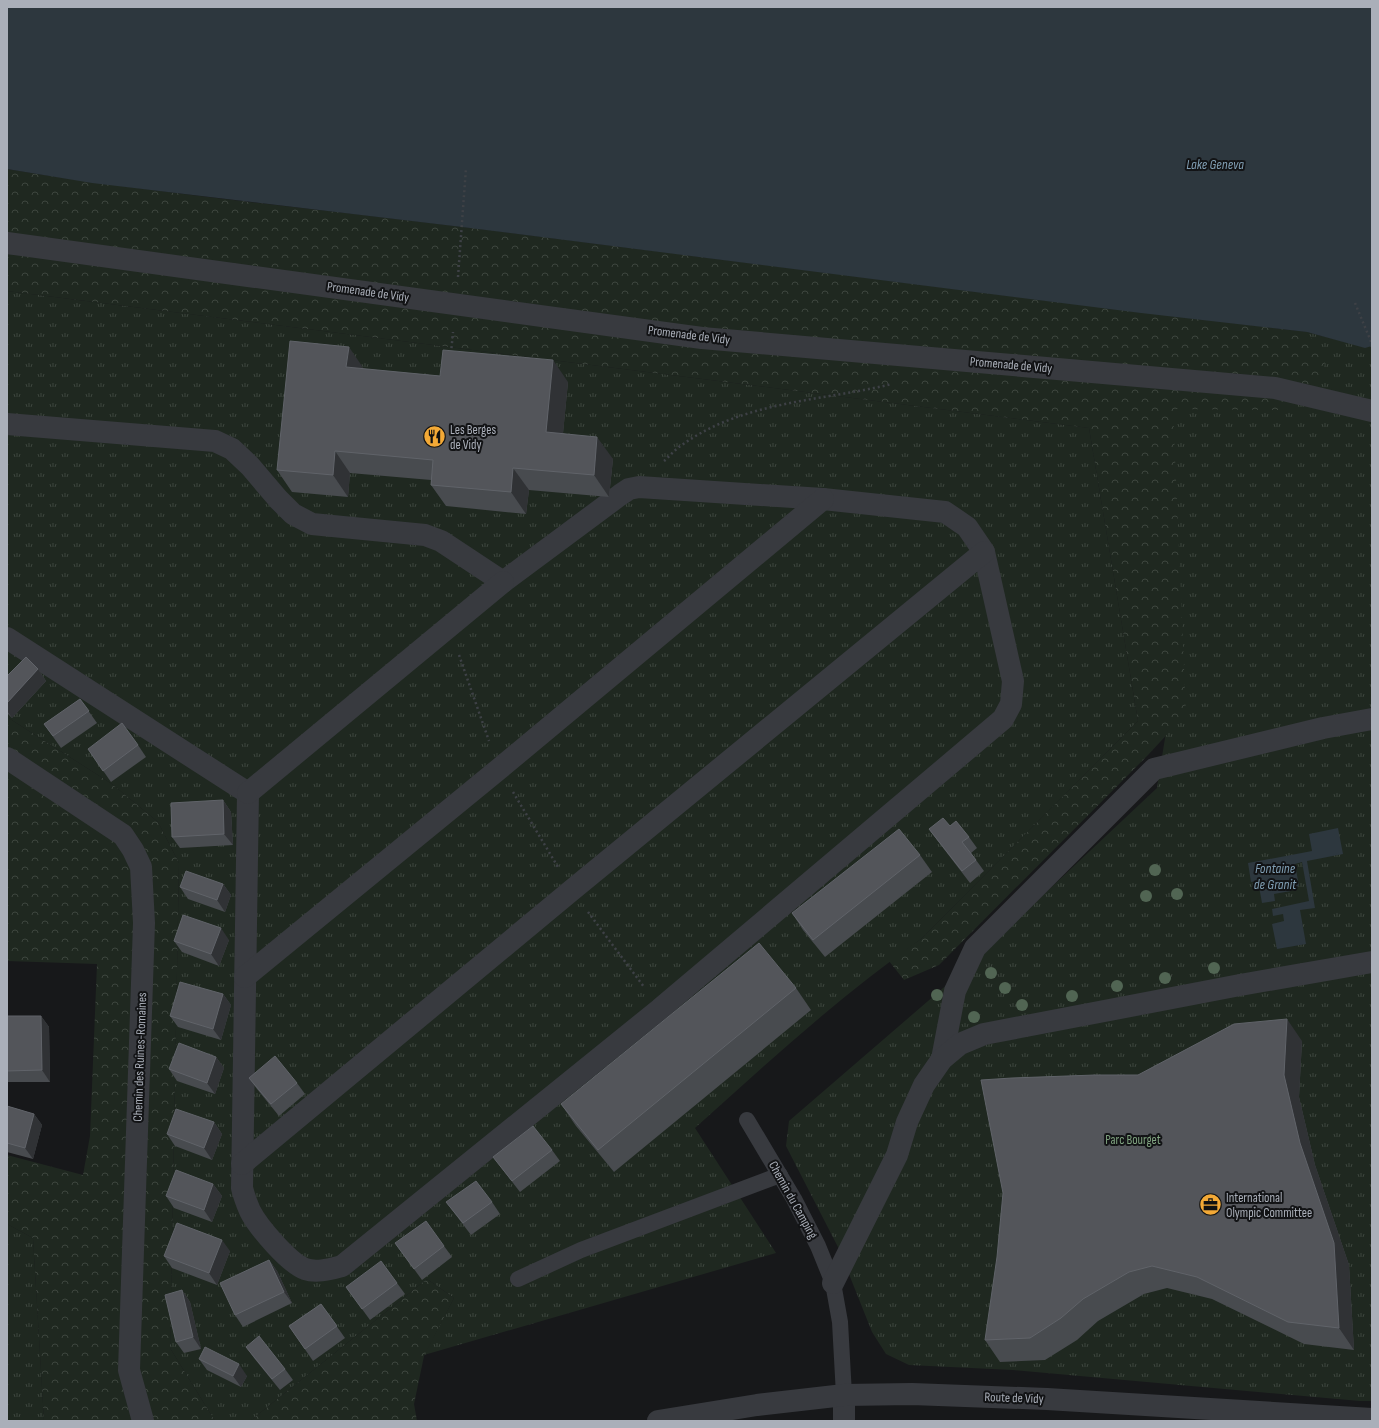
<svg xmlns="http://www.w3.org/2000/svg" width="1379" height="1428" viewBox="0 0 1379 1428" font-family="'Sofia Sans Condensed',sans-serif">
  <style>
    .grass { fill: url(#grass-tufts) }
    .forest { fill: url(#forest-crowns) }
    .water { fill: #2d373e }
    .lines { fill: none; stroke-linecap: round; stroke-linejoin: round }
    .path { stroke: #3e4146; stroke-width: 2.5; stroke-dasharray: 2 3; stroke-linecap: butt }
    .service { stroke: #383a3f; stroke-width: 16 }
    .pedestrian { stroke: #383a3f; stroke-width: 22 }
    .minor { stroke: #383a3f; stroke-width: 22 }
    .tree { fill: #516553 }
    .wall { fill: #484b4f }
    .shaded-wall { fill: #303235 }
    .building { fill: #53555a; stroke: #606369 }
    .labels { text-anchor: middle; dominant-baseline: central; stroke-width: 4; stroke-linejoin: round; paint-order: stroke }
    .street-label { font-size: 13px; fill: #aaafb9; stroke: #121315 }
    .poi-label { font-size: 13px; fill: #aaafb9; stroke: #121315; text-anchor: start }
    .park-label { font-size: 13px; fill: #81a481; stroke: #121315 }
    .water-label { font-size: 14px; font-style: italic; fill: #819fb4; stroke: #121315 }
  </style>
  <defs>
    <pattern id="grass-tufts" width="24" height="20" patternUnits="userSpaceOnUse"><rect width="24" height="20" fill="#1f2820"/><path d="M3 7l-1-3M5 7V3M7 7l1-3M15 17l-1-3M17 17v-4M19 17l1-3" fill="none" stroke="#3d453e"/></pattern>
    <pattern id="forest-crowns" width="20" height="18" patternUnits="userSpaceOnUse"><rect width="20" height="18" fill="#1f2820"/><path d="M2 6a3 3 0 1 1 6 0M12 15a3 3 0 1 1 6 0" fill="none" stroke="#3d453e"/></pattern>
  </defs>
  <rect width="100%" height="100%" fill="#17181a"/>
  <g class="grass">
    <path d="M7,291L1089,428L1138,721L921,939C840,996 768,1062 695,1128L776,1253L424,1355L454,1298L427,1279L250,1421H215L170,1348L179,863L158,822L112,784L7,717Z"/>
    <polygon points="1141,313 1307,332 1365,347 1372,346 1372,1401 1360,1401 1013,1370 909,1365 886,1354 872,1332 839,1249 786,1146 789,1121 957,976 1157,788 1167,726"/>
    <polygon points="7,1224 33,1238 44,1421 7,1421"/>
  </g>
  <g class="forest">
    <path d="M7,169C159,194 312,208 464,227C745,262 1026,299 1307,332L1326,358L1322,376L1282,410L1173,409L1186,714L1148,755L939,965L904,980L889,961L921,939L1138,721L1089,428L7,291Z"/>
    <polygon points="7,717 112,784 158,822 179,863 170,1348 215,1421 44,1421 33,1238 7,1224 7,1155 83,1175 90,1136 97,964 7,961"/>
    <polygon points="427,1279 454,1298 424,1356 414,1404 417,1421 250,1421"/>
  </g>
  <g class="water">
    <polygon points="7,7 1372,7 1372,346 1365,348 1307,332 1141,313 462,227 92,183 7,169"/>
    <polygon points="1338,828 1343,854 1307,861 1315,908 1300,910 1306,944 1277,949 1272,924 1284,921 1283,914 1273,916 1272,909 1309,901 1302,862 1295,864 1299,886 1290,888 1291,891 1274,894 1275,901 1262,903 1258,881 1251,882 1248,863 1312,851 1309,834"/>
  </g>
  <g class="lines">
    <g class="path">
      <polyline points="458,277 466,168"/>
      <polyline points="1355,303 1372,344"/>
      <polyline points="451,353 453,332"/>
      <path d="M664,461C670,456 675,449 682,445C743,401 822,401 892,384"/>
      <polyline points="459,655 489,741"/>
      <polyline points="513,792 558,867"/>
      <polyline points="588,912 644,987"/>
    </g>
    <g class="service">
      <polyline points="747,1120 794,1199 818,1246 833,1283 840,1322 844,1395"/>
      <polyline points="518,1279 581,1250 780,1175"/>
    </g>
    <g class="pedestrian">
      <polyline points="7,243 702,338 1275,388 1372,411"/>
      <polyline points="7,758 123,835 133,850 141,867 144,923 129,1370 143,1421"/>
      <polyline points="942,1059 955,991 975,948 1154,769 1323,728 1372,719"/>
      <polyline points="833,1283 897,1155 907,1122 924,1085 942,1059 960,1044 984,1034 1240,985 1372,962"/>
    </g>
    <g class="minor">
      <path d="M7,424L215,441L232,449L250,466L278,499L293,514L312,524L425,535L441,541L503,582L620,495L629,489L639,487L823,499L945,512L967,527L984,552L1013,681L1011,704L1003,719L660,1009L342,1266C330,1269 317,1273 305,1269C289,1263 258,1227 250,1211C247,1204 244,1196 242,1188L248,793L7,638"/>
      <polyline points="248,793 503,582"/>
      <polyline points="245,977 499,769 823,499"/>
      <polyline points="242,1164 572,890 984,552"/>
      <polyline points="844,1395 844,1421"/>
      <polyline points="658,1421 757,1405 844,1395 912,1394 1047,1399 1372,1419"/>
    </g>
  </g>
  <g class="tree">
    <circle cx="1155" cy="870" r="6"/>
    <circle cx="1177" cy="894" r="6"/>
    <circle cx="1146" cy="896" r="6"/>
    <circle cx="1214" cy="968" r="6"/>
    <circle cx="991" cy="973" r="6"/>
    <circle cx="1165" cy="978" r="6"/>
    <circle cx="1117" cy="986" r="6"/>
    <circle cx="1005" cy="988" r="6"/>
    <circle cx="937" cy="995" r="6"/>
    <circle cx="1072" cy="996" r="6"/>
    <circle cx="1022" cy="1005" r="6"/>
    <circle cx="974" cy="1017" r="6"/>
  </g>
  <g class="wall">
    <polygon points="364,369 440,376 568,382 563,433 613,459 609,497 529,490 526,514 446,506 431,485 431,480 350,473 348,497 292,492 277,470"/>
    <polygon points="38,669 46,681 12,718 7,713 7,676"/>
    <polygon points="80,699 97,723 61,748 44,724"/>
    <polygon points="138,745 146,757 111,782 88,749"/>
    <polygon points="223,800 231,812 233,845 180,848 172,837"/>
    <polygon points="929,829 969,837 977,848 971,853 984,871 970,883 937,840"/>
    <polygon points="920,855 932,872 825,957 803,930 792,913"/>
    <polygon points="223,884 231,895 225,912 188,899 180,887"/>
    <polygon points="229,940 219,966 182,952 174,941"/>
    <polygon points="796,988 811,1010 614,1172 576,1126 561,1104"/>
    <polygon points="223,994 231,1005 221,1040 178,1027 170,1016"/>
    <polygon points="7,1016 41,1016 49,1027 50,1082 7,1082"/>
    <polygon points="1302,1041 1299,1097 1315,1165 1349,1265 1354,1350 1304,1344 1212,1299 1167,1288 1144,1294 1098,1321 1077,1340 1045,1360 1000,1362 985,1340 1138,1075"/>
    <polygon points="216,1057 224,1068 215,1094 177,1081 169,1069"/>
    <polygon points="249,1078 297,1083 305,1094 279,1116 257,1089"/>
    <polygon points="7,1106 34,1114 42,1125 33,1159 7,1152"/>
    <polygon points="214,1122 222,1134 212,1160 175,1146 167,1134"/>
    <polygon points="552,1150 560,1161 520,1192 493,1157"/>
    <polygon points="213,1184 222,1196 212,1222 174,1208 166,1196"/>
    <polygon points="446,1202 492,1202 500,1214 471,1235"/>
    <polygon points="395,1243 444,1246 452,1257 422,1280"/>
    <polygon points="230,1251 217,1285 172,1268 164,1256"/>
    <polygon points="269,1260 277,1271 292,1303 243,1327 235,1315"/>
    <polygon points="397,1283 405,1294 370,1320 346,1287"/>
    <polygon points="182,1290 190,1302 201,1349 184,1353 176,1342"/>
    <polygon points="321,1304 345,1338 313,1361 289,1326"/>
    <polygon points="246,1347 285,1369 293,1380 280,1390 254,1358"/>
    <polygon points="199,1359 247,1376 241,1387 207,1370"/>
  </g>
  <g class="shaded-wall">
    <polygon points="349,347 364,369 346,367"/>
    <polygon points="553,360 568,382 561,454 546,432"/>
    <polygon points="597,437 613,459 609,497 594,475"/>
    <polygon points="335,451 350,473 348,497 333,475"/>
    <polygon points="513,468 529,490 526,514 511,492"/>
    <polygon points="38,669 46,681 12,718 7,711 7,703"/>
    <polygon points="223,800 231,812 233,845 224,834"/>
    <polygon points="223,884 231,895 225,912 217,900"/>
    <polygon points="221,928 229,940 219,966 211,954"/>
    <polygon points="223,994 231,1005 221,1040 213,1029"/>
    <polygon points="41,1016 49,1027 50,1082 42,1070"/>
    <polygon points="1287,1019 1302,1041 1299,1097 1315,1165 1349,1265 1354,1350 1339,1328 1300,1143 1284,1075"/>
    <polygon points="216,1057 224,1068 215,1094 207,1083"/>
    <polygon points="34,1114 42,1125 33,1159 25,1148"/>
    <polygon points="214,1122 222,1134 212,1160 204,1148"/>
    <polygon points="213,1184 222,1196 212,1222 204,1210"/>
    <polygon points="222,1240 230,1251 217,1285 209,1273"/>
    <polygon points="269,1260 277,1271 292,1303 284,1292"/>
    <polygon points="182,1290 190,1302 201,1349 193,1337"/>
    <polygon points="239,1364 247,1376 241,1387 233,1376"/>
  </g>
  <g class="building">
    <polygon points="290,341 349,347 346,367 440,376 443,350 553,360 546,432 597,437 594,475 513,468 511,492 431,485 433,460 335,451 333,475 277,470"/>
    <polygon points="26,657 38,669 7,703 7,676"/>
    <polygon points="80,699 89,711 53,736 44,724"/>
    <polygon points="122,723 138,745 103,771 88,749"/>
    <polygon points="223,800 224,834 172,837 171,803"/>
    <polygon points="943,818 950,826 956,821 969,837 962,842 976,860 962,871 929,829"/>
    <polygon points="899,829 920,855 813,940 792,913"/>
    <polygon points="186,871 223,884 217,900 180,887"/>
    <polygon points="183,915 221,928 211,954 174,941"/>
    <polygon points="759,943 796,988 598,1150 561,1104"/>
    <polygon points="180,982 223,994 213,1029 170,1016"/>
    <polygon points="7,1016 41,1016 42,1070 7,1071"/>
    <polygon points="1287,1019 1284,1075 1300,1143 1334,1243 1339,1328 1288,1322 1197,1277 1152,1266 1129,1272 1083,1299 1061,1318 1030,1338 985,1340 997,1257 1003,1193 981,1080 1012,1078 1095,1075 1138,1075 1234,1024"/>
    <polygon points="179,1043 216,1057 207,1083 169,1069"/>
    <polygon points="275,1056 297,1083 271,1104 249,1078"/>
    <polygon points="7,1106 34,1114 25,1148 7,1143"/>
    <polygon points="176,1109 214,1122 204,1148 167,1134"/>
    <polygon points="533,1126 552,1150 512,1181 493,1157"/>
    <polygon points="176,1170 213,1184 204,1210 166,1196"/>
    <polygon points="476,1181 492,1202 463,1223 446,1202"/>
    <polygon points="426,1221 444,1246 414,1269 395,1243"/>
    <polygon points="177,1223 222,1240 209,1273 164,1256"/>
    <polygon points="269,1260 284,1292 235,1315 220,1283"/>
    <polygon points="381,1261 397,1283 362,1309 346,1287"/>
    <polygon points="182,1290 193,1337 176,1342 165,1295"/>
    <polygon points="321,1304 337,1326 305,1349 289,1326"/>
    <polygon points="259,1336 285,1369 272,1379 246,1347"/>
    <polygon points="205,1347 239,1364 233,1376 199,1359"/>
  </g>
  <defs>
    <symbol id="restaurant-disc" viewBox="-11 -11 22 22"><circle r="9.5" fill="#f3a936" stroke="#121315"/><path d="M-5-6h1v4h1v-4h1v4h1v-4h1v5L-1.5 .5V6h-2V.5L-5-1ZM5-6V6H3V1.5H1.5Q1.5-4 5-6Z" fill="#111"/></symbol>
    <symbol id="office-disc" viewBox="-11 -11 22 22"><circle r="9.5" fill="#f3a936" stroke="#121315"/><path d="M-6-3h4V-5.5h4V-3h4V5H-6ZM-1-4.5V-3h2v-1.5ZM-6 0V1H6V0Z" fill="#111"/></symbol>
  </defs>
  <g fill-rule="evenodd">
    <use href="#restaurant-disc" x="422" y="424" width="25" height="25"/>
    <use href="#office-disc" x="1198" y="1192" width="25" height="25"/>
  </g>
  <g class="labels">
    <g class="street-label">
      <text transform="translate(368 292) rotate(8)">Promenade de Vidy</text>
      <text transform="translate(689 335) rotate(7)">Promenade de Vidy</text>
      <text transform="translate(1011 365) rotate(5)">Promenade de Vidy</text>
      <text transform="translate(140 1057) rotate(-88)">Chemin des Ruines-Romaines</text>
      <text transform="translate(793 1200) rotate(61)">Chemin du Camping</text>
      <text transform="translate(1014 1398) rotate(2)">Route de Vidy</text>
    </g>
    <g class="poi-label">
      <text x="450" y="430">Les Berges<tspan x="450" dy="15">de Vidy</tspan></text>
      <text x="1226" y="1198">International<tspan x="1226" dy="15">Olympic Committee</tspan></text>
    </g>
    <g class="park-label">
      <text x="1133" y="1140">Parc Bourget</text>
    </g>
    <g class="water-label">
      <text x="1215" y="164">Lake Geneva</text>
      <text x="1275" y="868">Fontaine<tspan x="1275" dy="16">de Granit</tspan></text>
    </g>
  </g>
  <rect width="1379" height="1428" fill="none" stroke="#aaafb9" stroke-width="16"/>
</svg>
